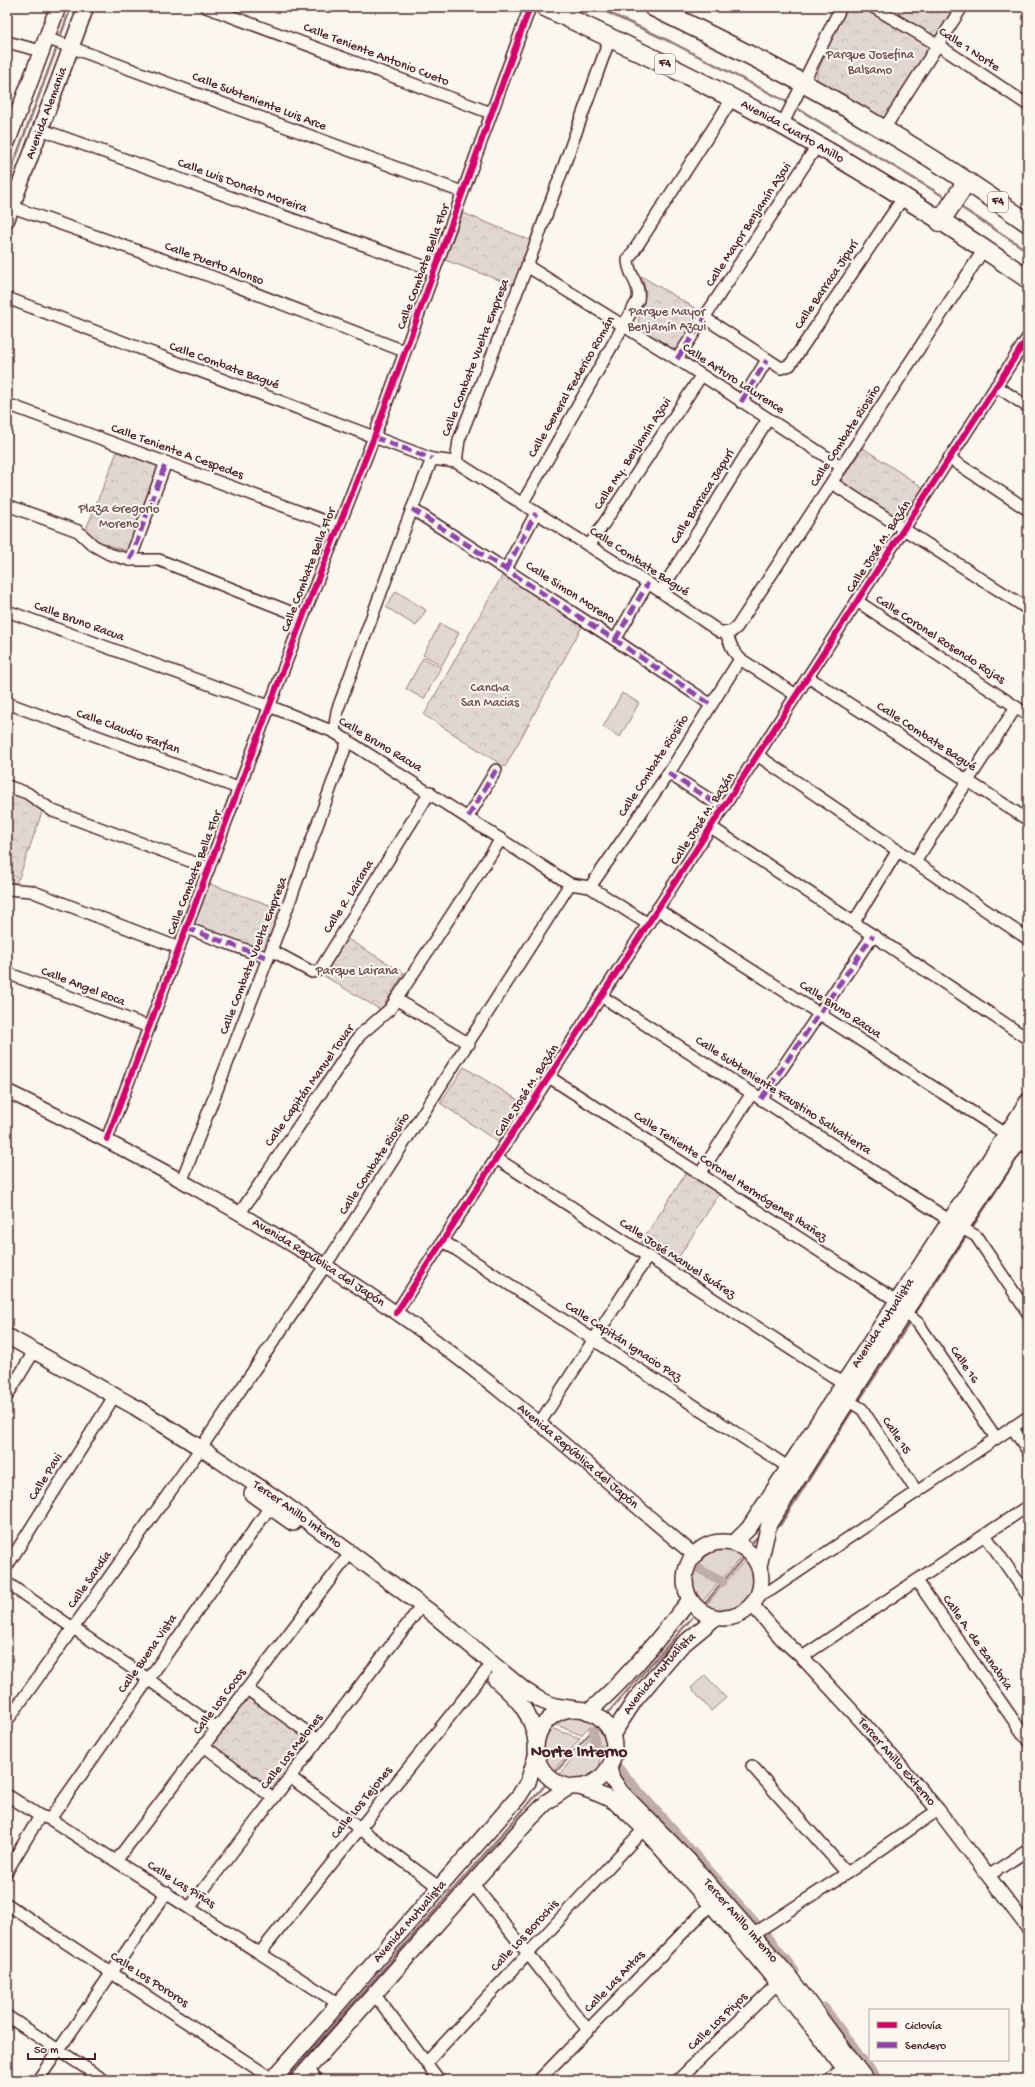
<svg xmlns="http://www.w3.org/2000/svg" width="1035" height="2087" viewBox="0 0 1035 2087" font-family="'Gochi Hand',sans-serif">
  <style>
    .grass { fill: #e2d7d0; stroke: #967b7e }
    .park { fill: url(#park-crowns); stroke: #967b7e }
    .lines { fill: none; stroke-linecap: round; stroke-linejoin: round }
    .stream { stroke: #907477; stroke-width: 2.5 }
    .canal { stroke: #bfadaa; stroke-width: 9 }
    .minor-casing { stroke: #4a1f2b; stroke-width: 14 }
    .tertiary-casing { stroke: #4a1f2b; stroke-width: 16 }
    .secondary-casing { stroke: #4a1f2b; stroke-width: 18 }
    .trunk-casing { stroke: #4a1f2b; stroke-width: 21 }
    .minor { stroke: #fbf7ec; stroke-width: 11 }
    .tertiary { stroke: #fbf7ec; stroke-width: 13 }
    .secondary { stroke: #fbf7ec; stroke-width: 15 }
    .trunk { stroke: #fbf7ec; stroke-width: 18 }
    .quiet { stroke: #8e44ad; stroke-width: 5; stroke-dasharray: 10 5; stroke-linecap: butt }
    .cycleway-casing { stroke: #fbf7ec; stroke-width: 8 }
    .cycleway { stroke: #d6006c; stroke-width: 6 }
    .labels { text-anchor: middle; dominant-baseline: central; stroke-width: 4; stroke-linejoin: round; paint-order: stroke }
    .shield { fill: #fbf7ec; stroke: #7f6065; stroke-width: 1 }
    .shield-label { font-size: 12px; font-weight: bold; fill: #4a1f2b }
    .street-label { font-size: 13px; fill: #4a1f2b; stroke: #fbf7ec }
    .park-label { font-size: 13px; fill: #704d54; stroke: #fbf7ec }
    .district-label { font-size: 17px; font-weight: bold; fill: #4a1f2b; stroke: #fbf7ec }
  </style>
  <defs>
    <pattern id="park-crowns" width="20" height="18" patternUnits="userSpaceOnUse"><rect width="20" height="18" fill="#e2d7d0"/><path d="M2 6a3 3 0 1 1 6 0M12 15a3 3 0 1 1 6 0" fill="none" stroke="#c3b8b3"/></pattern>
  </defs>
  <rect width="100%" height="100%" fill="#fbf7ec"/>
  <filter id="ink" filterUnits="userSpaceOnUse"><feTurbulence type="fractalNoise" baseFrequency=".025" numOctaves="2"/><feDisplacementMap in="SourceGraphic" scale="8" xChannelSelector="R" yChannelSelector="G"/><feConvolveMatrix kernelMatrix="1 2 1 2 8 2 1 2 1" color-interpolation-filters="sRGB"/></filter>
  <g filter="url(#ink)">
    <g class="grass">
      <polygon points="396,591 426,610 416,626 386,607"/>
      <polygon points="440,624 459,633 442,665 423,655"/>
      <polygon points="423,658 441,667 424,699 406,689"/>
      <polygon points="622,693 639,703 620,737 603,727"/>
      <path d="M724,1549L743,1555L700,1604C681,1582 698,1553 724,1549Z"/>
      <path d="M748,1557C767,1588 739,1627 706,1609L704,1607Z"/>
      <polygon points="705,1675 726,1698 711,1711 691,1688"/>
      <polygon points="575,1716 595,1721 581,1735 554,1724 562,1719"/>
      <path d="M601,1726L607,1736L609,1755C602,1747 596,1743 596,1732Z"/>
      <path d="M550,1728L580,1738L552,1773C539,1758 539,1743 550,1728Z"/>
      <path d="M592,1735L591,1743L600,1755V1770C588,1783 576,1784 559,1778L557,1777Z"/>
    </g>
    <g class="park">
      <polygon points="846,7 863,7 932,47 884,124 820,86 817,79 817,73"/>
      <polygon points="882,7 959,7 941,36 934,38"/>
      <polygon points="463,213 532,241 515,286 445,260"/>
      <path d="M641,276L705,314L679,354L641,331C631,315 654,302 641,276Z"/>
      <polygon points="863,448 925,489 901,524 839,484"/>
      <path d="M117,452L163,468L133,552C115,548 100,544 85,532Z"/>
      <polygon points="503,574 584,623 505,767 424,715"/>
      <polygon points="7,790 20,793 43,809 19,878 15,883 7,886"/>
      <polygon points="207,883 281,909 263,959 189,932"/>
      <polygon points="346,938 404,973 381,1010 324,976"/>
      <polygon points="464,1067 523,1103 498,1142 440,1103"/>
      <polygon points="687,1172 720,1193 673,1266 640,1244"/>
      <polygon points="247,1695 309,1740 273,1789 211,1744"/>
    </g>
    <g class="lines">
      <g class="stream">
        <polyline points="596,7 671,42 789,103"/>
        <polyline points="60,37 71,7"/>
        <polyline points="795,107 948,199"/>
        <polyline points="7,181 57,47"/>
        <polyline points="959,206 1028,251"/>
        <polyline points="973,1226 1021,1152"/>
        <polyline points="916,1312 965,1238"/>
        <polyline points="860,1399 910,1322"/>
        <polyline points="774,1528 780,1525 852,1411"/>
        <polyline points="753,1542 759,1535"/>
        <polyline points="706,1602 744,1557"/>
        <polyline points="605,1716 692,1618"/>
        <polyline points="554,1774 598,1724"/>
        <polyline points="288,2077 547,1783"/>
      </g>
      <g class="canal">
        <polyline points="697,1568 723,1582"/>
        <polyline points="593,1730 596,1746 608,1757"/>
        <polyline points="616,1765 756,1923"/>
        <polyline points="766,1934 795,1971"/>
        <polyline points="824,2007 863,2060"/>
        <polyline points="869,2067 878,2080"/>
      </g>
      <defs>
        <g id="minor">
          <polyline points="206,7 491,113"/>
          <polyline points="873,7 938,45 1028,105"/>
          <polyline points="46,38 462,192"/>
          <polyline points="7,42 41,51"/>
          <polyline points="782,125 841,7"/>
          <polyline points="40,129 434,270"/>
          <polyline points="884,129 962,7"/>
          <polyline points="12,207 210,276 404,351"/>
          <polyline points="527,266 677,359 842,467"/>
          <polyline points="7,298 432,459"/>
          <polyline points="705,318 781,368 790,365 903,198"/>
          <polyline points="677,359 817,146"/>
          <polyline points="996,386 1028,407"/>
          <polyline points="741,402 767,360"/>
          <polyline points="7,404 338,526"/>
          <polyline points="949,458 1028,510"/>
          <polyline points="456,462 459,440 536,243 610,38"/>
          <polyline points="832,483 1028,609"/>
          <path d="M522,504L638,300C641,284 628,275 628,260L732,99"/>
          <polyline points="7,505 78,531 93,545 109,554 130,560 159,560 303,617"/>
          <polyline points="412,509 615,640 710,704"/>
          <polyline points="589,546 701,376"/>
          <polyline points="130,560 166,462"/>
          <polyline points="506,569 536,513"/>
          <polyline points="661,591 768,419"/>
          <polyline points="857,601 1028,715"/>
          <polyline points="7,611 269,706 334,732 570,884 590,887 648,924"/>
          <polyline points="726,633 733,650 740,659 796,695"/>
          <polyline points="615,640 648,583"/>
          <polyline points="808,677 1028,820"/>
          <polyline points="7,703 238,788"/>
          <polyline points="334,732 337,711 412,509 432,459 456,462 648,583 720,632 731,632 737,627 984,249"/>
          <polyline points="757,755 1028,939"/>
          <polyline points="668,773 723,808"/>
          <polyline points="7,786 27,793 53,811 209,868"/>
          <polyline points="468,817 496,770"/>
          <polyline points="711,827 1028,1039"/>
          <polyline points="915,862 1016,707"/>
          <polyline points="590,887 672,768 740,659"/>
          <polyline points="7,889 31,891 179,948"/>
          <polyline points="657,909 1006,1134"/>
          <polyline points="854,922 898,850"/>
          <polyline points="186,928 268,958"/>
          <polyline points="271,950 312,972 320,970 430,792"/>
          <polyline points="7,973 149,1027"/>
          <polyline points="601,996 949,1220"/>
          <polyline points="396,999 469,1044"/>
          <polyline points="549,1077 897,1301"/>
          <polyline points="761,1099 873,935"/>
          <polyline points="107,1139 303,617 374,437 530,7"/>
          <polyline points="1018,1141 1028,1148"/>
          <polyline points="496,1158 843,1383"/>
          <polyline points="700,1174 752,1093"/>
          <polyline points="182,1180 285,914 348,740"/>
          <polyline points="240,1213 360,1035 390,1009 501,839"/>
          <polyline points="960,1227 976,1236 1028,1313"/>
          <polyline points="443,1241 788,1467"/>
          <polyline points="904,1312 918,1323 996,1438"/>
          <polyline points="396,1313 1028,337"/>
          <polyline points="7,1396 30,1358"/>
          <polyline points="847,1400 862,1409 917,1492"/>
          <polyline points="539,1424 648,1256"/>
          <polyline points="1012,1427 1028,1451"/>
          <polyline points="985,1535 1028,1596"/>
          <polyline points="7,1566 110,1403"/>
          <polyline points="917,1581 1028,1741"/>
          <polyline points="7,1583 148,1679 217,1729"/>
          <polyline points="760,1595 771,1590 1028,1417"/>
          <polyline points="802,1657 1028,1506"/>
          <polyline points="247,1689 318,1740"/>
          <polyline points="7,1721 196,1455 325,1266 570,884"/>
          <polyline points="204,1746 273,1798"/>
          <polyline points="752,1766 847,1873"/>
          <polyline points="290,1777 440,1888"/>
          <polyline points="7,1795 40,1816 50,1819 339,2004"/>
          <polyline points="50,1819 270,1507"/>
          <polyline points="116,1861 345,1560"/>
          <polyline points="7,1871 40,1816"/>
          <polyline points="988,1876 1028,1850"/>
          <polyline points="473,1884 588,2030"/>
          <polyline points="7,1904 274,2080"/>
          <polyline points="190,1907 416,1613"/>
          <polyline points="752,1935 847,1873 938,1810"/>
          <polyline points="260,1953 486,1671"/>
          <polyline points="375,1995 439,2080"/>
          <polyline points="7,2016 104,2080"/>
          <polyline points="427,2062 644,1829"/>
          <polyline points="308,2068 316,2080"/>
          <polyline points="38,2080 167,1892"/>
          <polyline points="539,2080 711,1904"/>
          <polyline points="678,2080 778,1983"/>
          <polyline points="829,2080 843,2068"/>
        </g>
        <g id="tertiary">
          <path id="s1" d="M7,1091C141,1156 273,1227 395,1312C501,1385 596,1473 694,1555"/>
          <path id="s2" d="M753,1606L782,1639L802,1657L864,1724L938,1810L1028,1928"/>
        </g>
        <g id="secondary">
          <polyline points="7,143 58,7"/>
          <path id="s3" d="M7,219L86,7"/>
          <path id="s4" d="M7,1336L135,1407L207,1452L280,1501L429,1611L523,1689L540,1700L555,1706L575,1709"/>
          <polyline points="252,1494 293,1523"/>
          <circle cx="723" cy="1580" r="38"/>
          <path id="s5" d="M734,1543L749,1528L1028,1101"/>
          <polyline points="759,1566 769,1524 900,1319 1028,1127"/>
          <path d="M496,1680C516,1697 533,1714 536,1742"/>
          <circle cx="575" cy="1748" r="39"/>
          <path d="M588,1712C627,1679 658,1639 690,1600"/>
          <path id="s6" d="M612,1735L635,1700L681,1646L715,1618"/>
          <path id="s7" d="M609,1768L612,1779L621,1792L687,1859L788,1975L866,2080"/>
          <path d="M579,1787C591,1791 603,1795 613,1801C638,1819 658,1846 679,1868C740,1936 799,2006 852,2080"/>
          <path id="s8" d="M272,2080L519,1796L528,1782L536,1756"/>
          <polyline points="298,2080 529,1820 548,1801 569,1787"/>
        </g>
        <g id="trunk">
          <path id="s9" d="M545,7C625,45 705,82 782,125C866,172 949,224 1028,279"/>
          <path d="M653,7C731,45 809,84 883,129C933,158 981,190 1028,223"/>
          <polyline points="940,222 967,181"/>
        </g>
      </defs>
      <use href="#minor" class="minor-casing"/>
      <use href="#tertiary" class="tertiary-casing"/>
      <use href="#secondary" class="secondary-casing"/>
      <use href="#trunk" class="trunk-casing"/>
      <use href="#minor" class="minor"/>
      <use href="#tertiary" class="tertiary"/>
      <use href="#secondary" class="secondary"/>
      <use href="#trunk" class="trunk"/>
      <g class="quiet">
        <polyline points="677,359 705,318"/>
        <polyline points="741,402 767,360"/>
        <polyline points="374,437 432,459"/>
        <polyline points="412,509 615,640 710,704"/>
        <polyline points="130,560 166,462"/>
        <polyline points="506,569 536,513"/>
        <polyline points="615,640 648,583"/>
        <polyline points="668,773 723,808"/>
        <polyline points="468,817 496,770"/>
        <polyline points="186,928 268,958"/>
        <polyline points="761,1099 873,935"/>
      </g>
      <defs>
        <g id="cycleway">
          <polyline points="107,1139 303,617 374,437 530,7"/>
          <polyline points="396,1313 1028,337"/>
        </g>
      </defs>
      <use href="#cycleway" class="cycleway-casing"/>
      <use href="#cycleway" class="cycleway"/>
    </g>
  </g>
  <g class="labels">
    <g class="shield">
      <rect x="655" y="54" width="20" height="20" rx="3"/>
      <rect x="988" y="192" width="20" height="20" rx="3"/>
    </g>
    <g class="shield-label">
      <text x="665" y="64">F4</text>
      <text x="998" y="202">F4</text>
    </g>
    <g class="street-label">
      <text transform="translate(969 50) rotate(33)">Calle 1 Norte</text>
      <text transform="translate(376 55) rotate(21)">Calle Teniente Antonio Cueto</text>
      <text transform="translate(259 102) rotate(21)">Calle Subteniente Luis Arce</text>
      <text stroke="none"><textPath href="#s3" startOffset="113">Avenida Alemania</textPath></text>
      <text stroke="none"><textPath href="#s9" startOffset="277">Avenida Cuarto Anillo</textPath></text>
      <text transform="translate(242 186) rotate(20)">Calle Luis Donato Moreira</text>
      <text transform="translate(749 225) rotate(-57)">Calle Mayor Benjamín Azcui</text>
      <text transform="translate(214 264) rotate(20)">Calle Puerto Alonso</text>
      <text transform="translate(424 267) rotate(-70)">Calle Combate Bella Flor</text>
      <text transform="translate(827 285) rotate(-56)">Calle Barraca Jipurí</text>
      <text transform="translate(476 358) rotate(-69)">Calle Combate Vuelta Empresa</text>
      <text transform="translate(224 366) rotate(20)">Calle Combate Bagué</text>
      <text transform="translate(733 379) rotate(33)">Calle Arturo Lawrence</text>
      <text transform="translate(572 387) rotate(-60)">Calle General Federico Román</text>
      <text transform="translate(846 436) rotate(-57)">Calle Combate Riosiño</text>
      <text transform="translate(177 452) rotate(20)">Calle Teniente A Cespedes</text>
      <text transform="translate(633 454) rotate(-57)">Calle My. Benjamín Azcui</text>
      <text transform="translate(703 497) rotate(-58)">Calle Barraca Japurí</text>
      <text transform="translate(879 547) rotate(-57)">Calle José M. Bazán</text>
      <text transform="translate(639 562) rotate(33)">Calle Combate Bagué</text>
      <text transform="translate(309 570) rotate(-69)">Calle Combate Bella Flor</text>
      <text transform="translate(570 593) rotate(33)">Calle Simon Moreno</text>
      <text transform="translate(79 622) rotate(20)">Calle Bruno Racua</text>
      <text transform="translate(940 640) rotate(33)">Calle Coronel Rosendo Rojas</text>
      <text transform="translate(128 732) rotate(20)">Calle Claudio Farfan</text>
      <text transform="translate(926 737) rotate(33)">Calle Combate Bagué</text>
      <text transform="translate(380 745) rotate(31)">Calle Bruno Racua</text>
      <text transform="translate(654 766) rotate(-57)">Calle Combate Riosiño</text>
      <text transform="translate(703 819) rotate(-57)">Calle José M. Bazán</text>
      <text transform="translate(195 873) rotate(-69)">Calle Combate Bella Flor</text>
      <text transform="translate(349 897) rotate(-58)">Calle R. Lairana</text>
      <text transform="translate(254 956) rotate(-69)">Calle Combate Vuelta Empresa</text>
      <text transform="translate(83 987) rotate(21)">Calle Angel Roca</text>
      <text transform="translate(840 1010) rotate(33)">Calle Bruno Racua</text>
      <text transform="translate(310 1086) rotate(-55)">Calle Capitán Manuel Tovar</text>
      <text transform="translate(527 1091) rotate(-57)">Calle José M. Bazán</text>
      <text transform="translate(783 1096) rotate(33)">Calle Subteniente Faustino Salvatierra</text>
      <text transform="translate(375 1164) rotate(-57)">Calle Combate Riosiño</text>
      <text transform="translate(730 1177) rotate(33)">Calle Teniente Coronel Hermógenes Ibañez</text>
      <text transform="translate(677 1259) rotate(33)">Calle José Manuel Suárez</text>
      <text stroke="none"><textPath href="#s1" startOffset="356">Avenida República del Japón</textPath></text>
      <text stroke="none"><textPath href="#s5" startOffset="266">Avenida Mutualista</textPath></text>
      <text transform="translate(623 1342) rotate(33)">Calle Capitán Ignacio Paz</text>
      <text transform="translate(964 1365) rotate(56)">Calle 16</text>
      <text transform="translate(896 1436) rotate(56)">Calle 15</text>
      <text stroke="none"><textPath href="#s1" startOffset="680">Avenida República del Japón</textPath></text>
      <text transform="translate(46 1477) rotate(-58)">Calle Pavi</text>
      <text stroke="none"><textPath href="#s4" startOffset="341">Tercer Anillo Interno</textPath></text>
      <text transform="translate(90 1580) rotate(-55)">Calle Sandía</text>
      <text transform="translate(977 1643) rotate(55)">Calle A. de Zanabria</text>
      <text transform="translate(148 1654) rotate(-55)">Calle Buena Vista</text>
      <text stroke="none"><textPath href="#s6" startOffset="78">Avenida Mutualista</textPath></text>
      <text transform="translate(220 1702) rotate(-53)">Calle Los Cocos</text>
      <text transform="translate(292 1752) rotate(-52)">Calle Los Melones</text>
      <text stroke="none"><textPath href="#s2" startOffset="212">Tercer Anillo Externo</textPath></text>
      <text transform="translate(362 1803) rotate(-51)">Calle Los Tejones</text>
      <text transform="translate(181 1885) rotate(32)">Calle Las Piñas</text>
      <text stroke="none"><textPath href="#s7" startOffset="203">Tercer Anillo Interno</textPath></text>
      <text stroke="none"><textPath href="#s8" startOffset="210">Avenida Mutualista</textPath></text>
      <text transform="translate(525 1936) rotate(-47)">Calle Los Borochis</text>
      <text transform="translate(149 1980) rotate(33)">Calle Los Pororos</text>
      <text transform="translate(615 1982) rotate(-46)">Calle Las Antas</text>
      <text transform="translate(718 2022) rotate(-44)">Calle Los Piyos</text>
    </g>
    <g class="park-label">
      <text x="870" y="55">Parque Josefina<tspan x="870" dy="15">Balsamo</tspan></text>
      <text x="667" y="312">Parque Mayor<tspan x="667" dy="15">Benjamín Azcui</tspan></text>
      <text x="119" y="509">Plaza Gregorio<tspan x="119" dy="15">Moreno</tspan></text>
      <text x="490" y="688">Cancha<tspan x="490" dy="15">San Macias</tspan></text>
      <text x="357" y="971">Parque Lairana</text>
    </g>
    <g class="district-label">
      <text x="579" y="1753">Norte Interno</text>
    </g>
  </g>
  <rect width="1035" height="2087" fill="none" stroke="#fbf7ec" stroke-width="24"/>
  <rect x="12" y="12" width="1011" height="2063" fill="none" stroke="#4a1f2b" stroke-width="1.5" filter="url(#ink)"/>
  <rect x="869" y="2009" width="140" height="52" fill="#fbf7ec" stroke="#b4a19f"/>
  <rect x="877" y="2022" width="20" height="6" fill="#d6006c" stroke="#b4a19f"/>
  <text x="905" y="2029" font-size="12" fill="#4a1f2b">Ciclovía</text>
  <rect x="877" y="2042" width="20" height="6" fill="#8e44ad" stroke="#b4a19f"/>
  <text x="905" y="2049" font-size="12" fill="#4a1f2b">Sendero</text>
  <path d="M28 2053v6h67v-6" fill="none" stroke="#4a1f2b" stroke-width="2"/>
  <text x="34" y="2053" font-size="12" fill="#4a1f2b" stroke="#fbf7ec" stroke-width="3" paint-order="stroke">50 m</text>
</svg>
